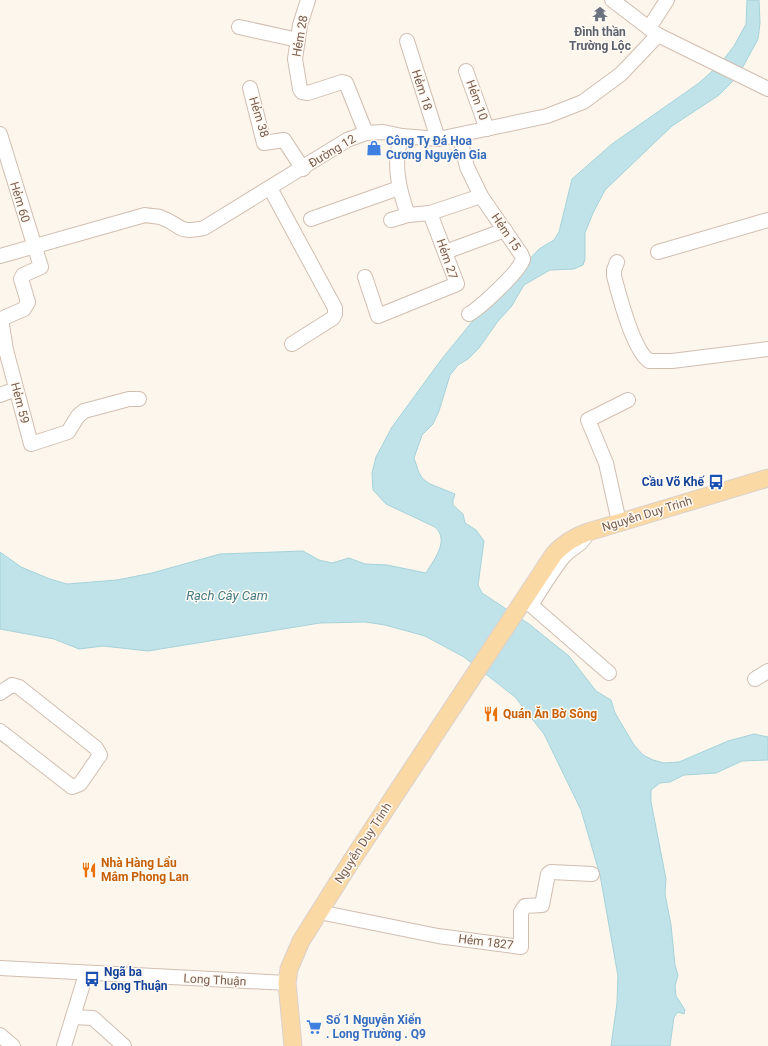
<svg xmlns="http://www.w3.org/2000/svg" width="768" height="1046" viewBox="0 0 768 1046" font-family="Roboto,sans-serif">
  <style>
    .water { fill: #bfe3e8; stroke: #a5d3da }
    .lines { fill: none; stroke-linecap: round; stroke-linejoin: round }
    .minor-casing { stroke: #d1beb0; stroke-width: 16 }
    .major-casing { stroke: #dad1cd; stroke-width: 19 }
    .minor { stroke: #fff; stroke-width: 14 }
    .major { stroke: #fbd9a5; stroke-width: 17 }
    .labels { text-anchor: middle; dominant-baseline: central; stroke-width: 3; stroke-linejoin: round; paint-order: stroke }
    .worship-label { font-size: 12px; font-weight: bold; fill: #5b616d; stroke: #fffaf3 }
    .street-label { font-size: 12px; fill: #7a5c4d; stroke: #fffaf3 }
    .shop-label { font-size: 12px; font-weight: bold; fill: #366cbe; stroke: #fffaf3; text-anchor: start }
    .transit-label { font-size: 12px; font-weight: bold; fill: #164399; stroke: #fffaf3; text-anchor: end }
    .food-label { font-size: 12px; font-weight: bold; fill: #c56008; stroke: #fffaf3; text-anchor: start }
    .water-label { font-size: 13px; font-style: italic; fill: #437c86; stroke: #fffaf3 }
  </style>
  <rect width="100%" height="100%" fill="#fdf6ec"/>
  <path class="water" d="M747,0H759L760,23L758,39L738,76L719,95L672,126L605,190L593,213L585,233V259L583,265L574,269L550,270L524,285L511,307L498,321L479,348L468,359L458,365L450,375L439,411L433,424L422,435L414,458L419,473L423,479L430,484L455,494L453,500V505L463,514L465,523L476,530L484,541L478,585L482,593L529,624L569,656L596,691L611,700L615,713L634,745L643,755L653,760L664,763L679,762L728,741L754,734L768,737V760L742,761L716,773L684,775L670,782L660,783L651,790V802L666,879L665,894L671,925L675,965L678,975L675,986L676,996L685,1010L684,1014L678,1012L674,1017L670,1046H611L617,1003L618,976L600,875L581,810L544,734L515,697L464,657L425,636L385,625L365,622L320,623L148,651L103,646L79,649L54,639L0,629V552L21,567L50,579L67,584L117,580L152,573L220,554L303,551L319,560L332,563L349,558L365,564L387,565L426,573C434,559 450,541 435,527L386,504L373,490L372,473L376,457L392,427L441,360L480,312L539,249L554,240L559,232L572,179L612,144L699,83L720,64L734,46L746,24Z"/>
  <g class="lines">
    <defs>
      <g id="minor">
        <polyline points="308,0 300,25 295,59 300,89 302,92 308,93 342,82 346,83 366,133"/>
        <polyline points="612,0 658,35 768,89"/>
        <polyline points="239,27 298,40"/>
        <polyline points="649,28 667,0"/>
        <polyline points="407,41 438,139"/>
        <polyline points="466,71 487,129"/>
        <polyline points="250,88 264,143 284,140 303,169"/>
        <polyline points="0,134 41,267 23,275 21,279 28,302 24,309 1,319 6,350 31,444 68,432 78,416 84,411 129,399 139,399"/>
        <path d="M459,135L467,167L481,196L521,254L523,259C520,271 480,308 469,314"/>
        <polyline points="270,188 335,308 335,314 333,318 292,344"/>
        <polyline points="430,213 481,196"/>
        <polyline points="311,219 399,188"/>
        <polyline points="391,220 408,215"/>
        <polyline points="445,252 505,230"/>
        <polyline points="658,252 768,220"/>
        <path d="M0,256L145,215C149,216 156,216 160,217C183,225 176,234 204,228L347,140L366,133L383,132L402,136L438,139L547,116L583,102L621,74L658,35"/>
        <path d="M617,262L614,270V276C619,295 633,350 649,361H672L768,349"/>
        <path d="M365,277L378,316L457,284L430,213L408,215C399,190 392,162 402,136"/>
        <polyline points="0,395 16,389"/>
        <polyline points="619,522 606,463 588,420 628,400"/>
        <path d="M588,532C580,548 574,545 564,556C552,571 542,588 531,605L609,673"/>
        <polyline points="755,679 768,671"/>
        <polyline points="0,693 12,685 19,687 96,748 100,755 80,784 72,787 0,731"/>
        <polyline points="319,912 438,936 521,947 521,912 525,906 542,905 548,874 551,872 592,874"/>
        <polyline points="0,968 287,983"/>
        <polyline points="73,1017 93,1018 124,1046"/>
        <polyline points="0,1035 13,1046"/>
        <polyline points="64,1046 86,974"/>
      </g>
      <path id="major" d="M293,1046L287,983L289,969L301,941L350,863L554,554C564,543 574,537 588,532L768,478"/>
    </defs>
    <use href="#minor" class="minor-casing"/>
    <use href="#major" class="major-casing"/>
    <use href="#minor" class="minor"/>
    <use href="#major" class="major"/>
  </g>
  <defs>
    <symbol id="temple-bare" viewBox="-9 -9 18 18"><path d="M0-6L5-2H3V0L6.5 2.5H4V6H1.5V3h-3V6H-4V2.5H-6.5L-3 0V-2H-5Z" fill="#6b7280" stroke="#fffaf3" stroke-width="2.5" paint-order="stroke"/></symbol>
    <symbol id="shop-bare" viewBox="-9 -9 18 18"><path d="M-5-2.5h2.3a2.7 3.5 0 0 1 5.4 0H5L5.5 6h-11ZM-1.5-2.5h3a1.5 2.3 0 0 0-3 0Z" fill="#3f7fe0" stroke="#fffaf3" stroke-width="2.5" paint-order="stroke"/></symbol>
    <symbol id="bus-bare" viewBox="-9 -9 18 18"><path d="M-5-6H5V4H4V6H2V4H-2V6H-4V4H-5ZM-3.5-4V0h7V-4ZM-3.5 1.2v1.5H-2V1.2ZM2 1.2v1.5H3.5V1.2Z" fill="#1a4fb4" stroke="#fffaf3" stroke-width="2.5" paint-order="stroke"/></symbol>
    <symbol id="restaurant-bare" viewBox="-9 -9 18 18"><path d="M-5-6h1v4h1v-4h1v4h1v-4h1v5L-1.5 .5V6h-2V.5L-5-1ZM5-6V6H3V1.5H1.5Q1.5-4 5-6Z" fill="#e8710a" stroke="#fffaf3" stroke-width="2.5" paint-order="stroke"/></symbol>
    <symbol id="supermarket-bare" viewBox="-9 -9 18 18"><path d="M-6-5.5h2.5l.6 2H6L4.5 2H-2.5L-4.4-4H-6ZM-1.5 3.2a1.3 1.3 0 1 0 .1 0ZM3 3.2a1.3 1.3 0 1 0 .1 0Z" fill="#3f7fe0" stroke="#fffaf3" stroke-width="2.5" paint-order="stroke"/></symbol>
  </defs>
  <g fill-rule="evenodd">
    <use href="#temple-bare" x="589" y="3" width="22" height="22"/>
    <use href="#shop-bare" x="363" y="137" width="22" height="22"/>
    <use href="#bus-bare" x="705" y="471" width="22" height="22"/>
    <use href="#restaurant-bare" x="480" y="703" width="22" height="22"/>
    <use href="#restaurant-bare" x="78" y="859" width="22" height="22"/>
    <use href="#bus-bare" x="81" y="968" width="22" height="22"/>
    <use href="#supermarket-bare" x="303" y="1016" width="22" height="22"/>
  </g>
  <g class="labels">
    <g class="worship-label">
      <text x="600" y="32">Đình thần<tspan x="600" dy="14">Trường Lộc</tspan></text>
    </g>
    <g class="street-label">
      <text transform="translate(300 36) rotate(-80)">Hẻm 28</text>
      <text transform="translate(422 90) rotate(72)">Hẻm 18</text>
      <text transform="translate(477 100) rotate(70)">Hẻm 10</text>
      <text transform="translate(259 117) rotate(73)">Hẻm 38</text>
      <text transform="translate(332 151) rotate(-31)">Đường 12</text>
      <text transform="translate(20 202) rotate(73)">Hẻm 60</text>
      <text transform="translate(506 232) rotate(56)">Hẻm 15</text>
      <text transform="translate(447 259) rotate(71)">Hẻm 27</text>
      <text transform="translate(20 403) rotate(75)">Hẻm 59</text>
      <text transform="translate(647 514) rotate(-17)">Nguyễn Duy Trinh</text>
      <text transform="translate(363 843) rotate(-57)">Nguyễn Duy Trinh</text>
      <text transform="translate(486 942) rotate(7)">Hẻm 1827</text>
      <text transform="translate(215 980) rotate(3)">Long Thuận</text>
    </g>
    <g class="shop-label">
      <text x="386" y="141">Công Ty Đá Hoa<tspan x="386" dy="14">Cương Nguyên Gia</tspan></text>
      <text x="326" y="1020">Số 1 Nguyễn Xiển<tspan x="326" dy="14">. Long Trường . Q9</tspan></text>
    </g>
    <g class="transit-label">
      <text x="704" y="482">Cầu Võ Khế</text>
      <text x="104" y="972" text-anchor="start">Ngã ba<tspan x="104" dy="14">Long Thuận</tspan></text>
    </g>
    <g class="food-label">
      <text x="503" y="714">Quán Ăn Bờ Sông</text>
      <text x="101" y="863">Nhà Hàng Lẩu<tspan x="101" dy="14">Mắm Phong Lan</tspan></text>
    </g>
    <g class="water-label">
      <text x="227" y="595">Rạch Cây Cam</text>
    </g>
  </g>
</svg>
